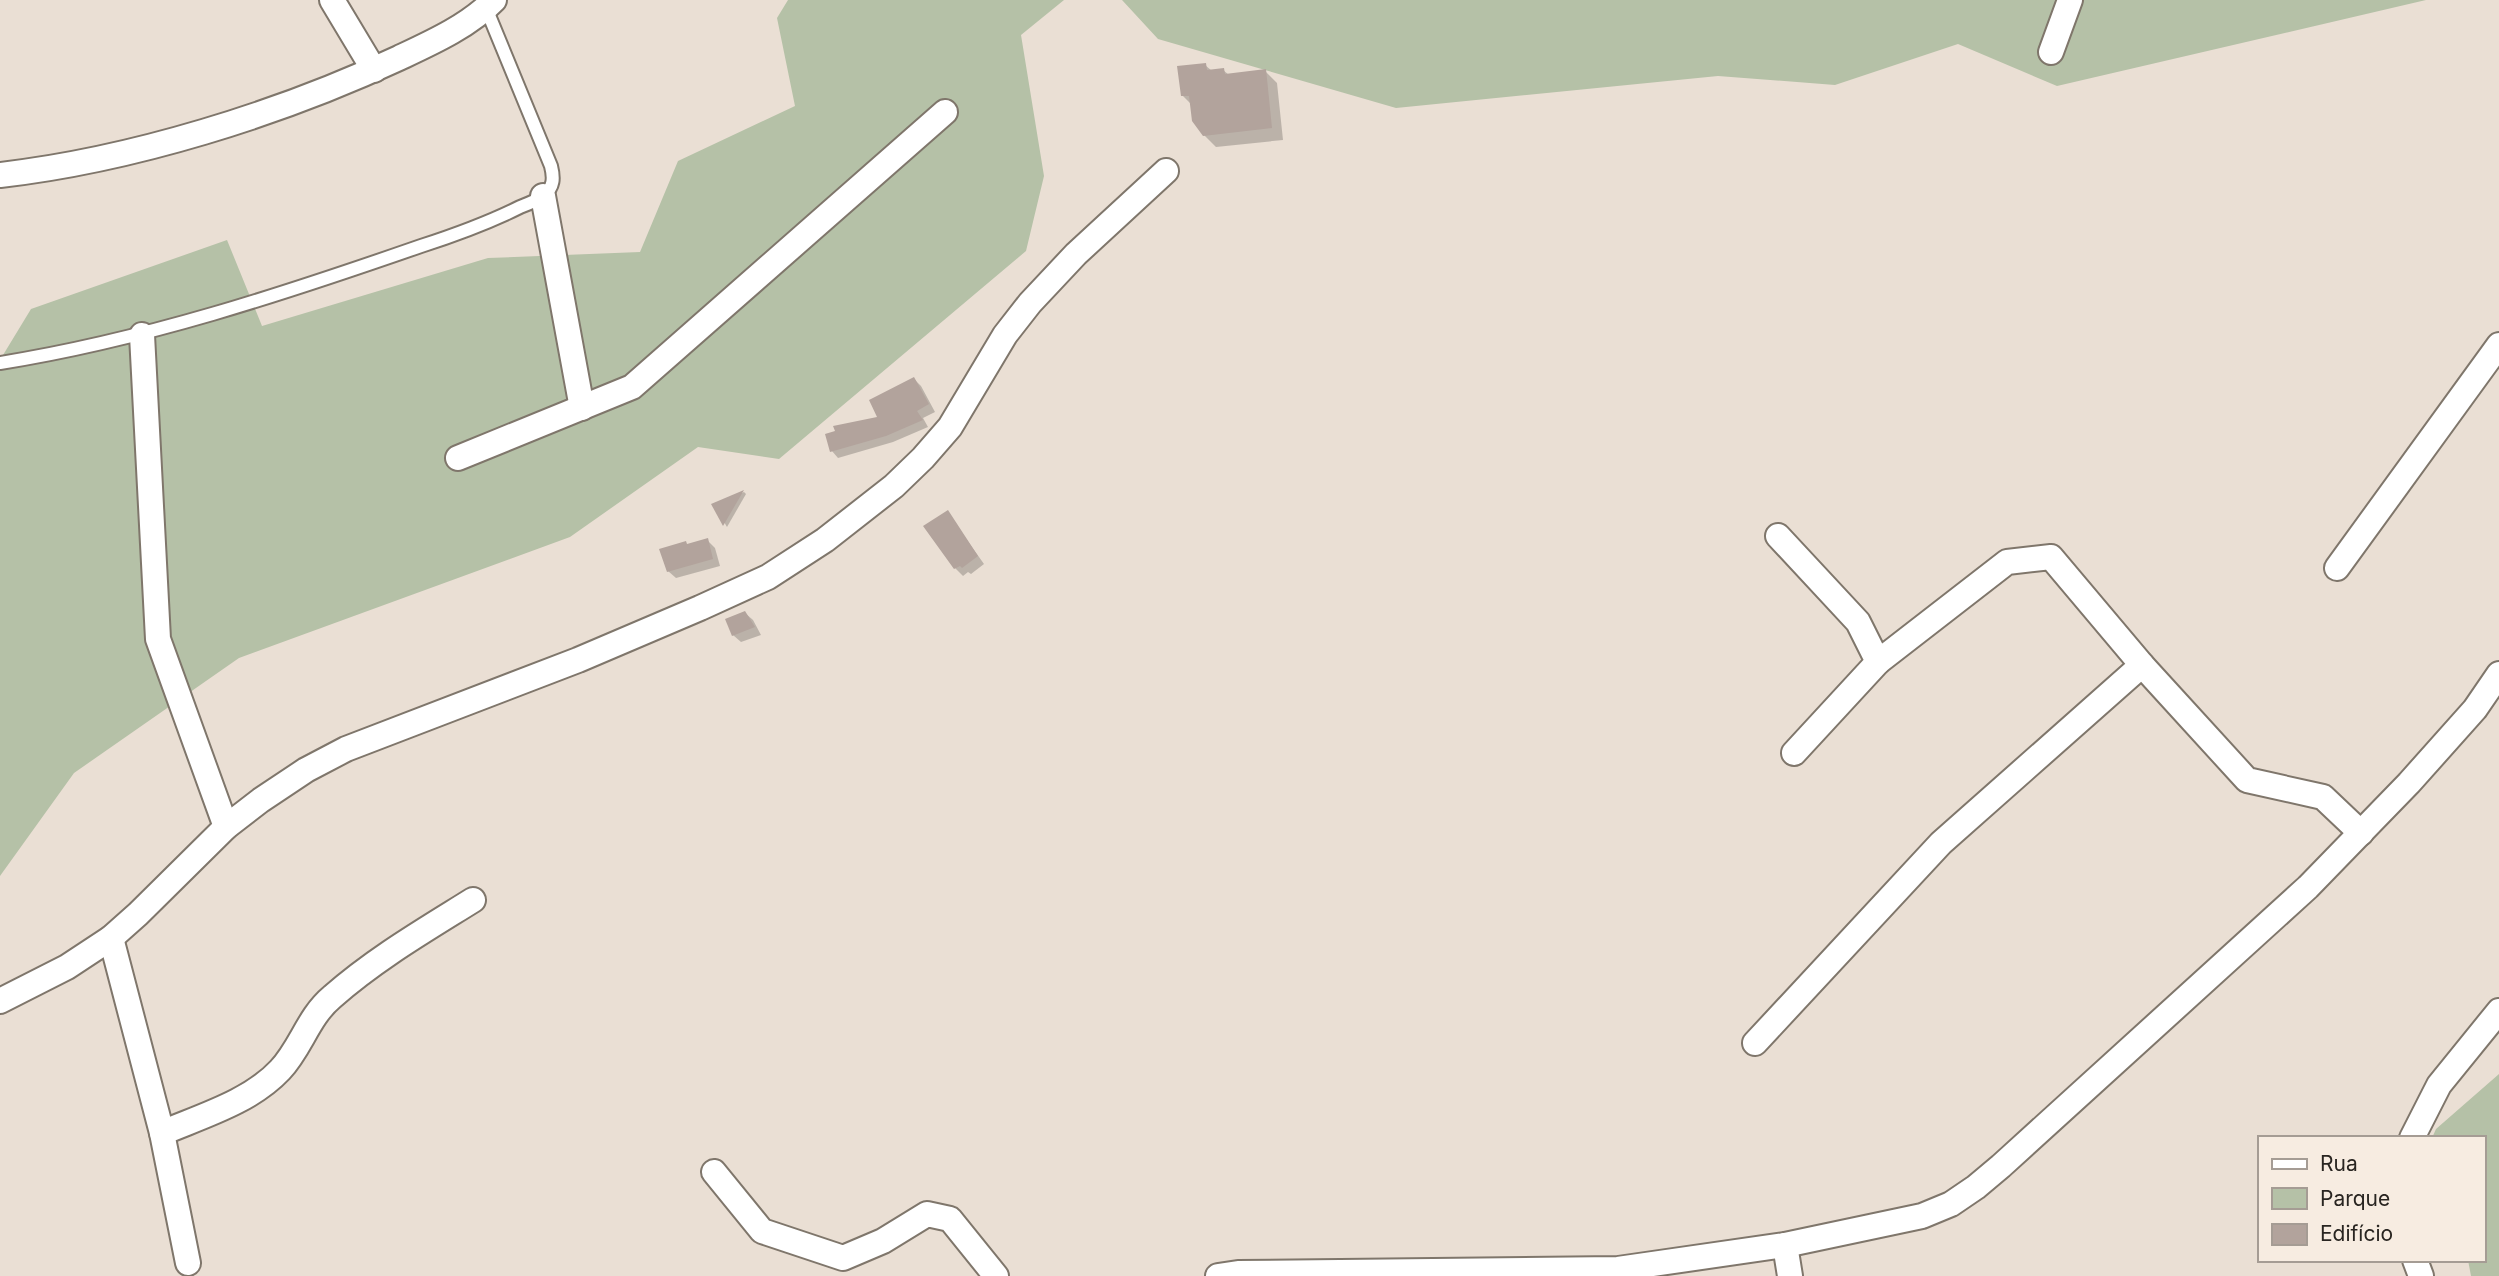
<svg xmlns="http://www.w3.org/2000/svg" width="2499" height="1276" viewBox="0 0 2499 1276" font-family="Inter,sans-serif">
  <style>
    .green { fill: #b5c1a7 }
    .shadow { fill: #0003 }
    .building { fill: #b2a39c }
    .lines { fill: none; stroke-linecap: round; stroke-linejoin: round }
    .service-casing { stroke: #7f766b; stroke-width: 16 }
    .minor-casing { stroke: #7f766b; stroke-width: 28 }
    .service { stroke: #fff; stroke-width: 12 }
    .minor { stroke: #fff; stroke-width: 24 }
  </style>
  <rect width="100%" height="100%" fill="#eadfd4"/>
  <g class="green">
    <polygon points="788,0 1064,0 1021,35 1044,176 1026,251 779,459 698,447 570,537 239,658 74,773 0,876 0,360 31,309 227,240 262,326 488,258 640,252 678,161 795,106 777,18"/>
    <polygon points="1122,0 2426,0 2057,86 1958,44 1835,85 1718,76 1396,108 1158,39"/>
    <polygon points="2499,1074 2499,1276 2471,1276 2468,1260 2483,1260 2483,1138 2432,1138 2436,1129"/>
  </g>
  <g class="shadow">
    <polygon points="1205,65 1212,71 1223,70 1229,75 1265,71 1277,83 1283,140 1216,147 1204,135 1192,105 1182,95"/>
    <polygon points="914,379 921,386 935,412 923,418 928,427 893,442 838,458 832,451 880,419"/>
    <polygon points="744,492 746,494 727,527 714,505"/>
    <polygon points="947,512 984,564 971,574 968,572 963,576 955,568"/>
    <polygon points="707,540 715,548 720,566 676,578 668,571 689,546"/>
    <polygon points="745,613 753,620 761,635 741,642 733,635"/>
  </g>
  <g class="building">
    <polygon points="1206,63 1207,70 1224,68 1225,74 1266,69 1272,128 1203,136 1192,121 1189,96 1181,96 1177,66"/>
    <polygon points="914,377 929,404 917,411 923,420 886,436 830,452 825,434 835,431 833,426 877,417 869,400"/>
    <polygon points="744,490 723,526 711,504"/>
    <polygon points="948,510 978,556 962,568 960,566 954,569 923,526"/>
    <polygon points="708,538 713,559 667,572 659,549 686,541 687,544"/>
    <polygon points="745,611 755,627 732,636 725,619"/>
  </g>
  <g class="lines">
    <defs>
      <path id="service" d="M0,363C144,340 283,294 421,246C455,235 488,223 520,207C528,204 538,200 544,195C554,187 554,178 551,166L486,8"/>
      <g id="minor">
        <polyline points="332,0 374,70"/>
        <polyline points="2051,52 2070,0"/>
        <path d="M0,175C131,160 279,114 399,58C431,43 469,26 494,0"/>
        <polyline points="543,196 582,408"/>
        <polyline points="142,335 158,639 226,827"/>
        <polyline points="458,458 632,387 945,112"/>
        <polyline points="1778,536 1858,622 1878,662 1794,753"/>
        <polyline points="2337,568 2499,345"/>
        <polyline points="1878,662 2007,562 2051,557 2142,665 2247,780 2323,797 2361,833"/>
        <polyline points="111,938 162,1133 188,1263"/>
        <polyline points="0,1001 67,967 111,938 138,914 226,827 261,800 306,770 346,749 578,660 700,608 768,577 825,540 894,486 923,458 950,427 1005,335 1030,303 1076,254 1166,171"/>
        <polyline points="1755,1043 1941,843 2142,665"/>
        <path d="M162,1133C202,1116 250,1102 280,1070C301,1048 308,1017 332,997C375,959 425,930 473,900"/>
        <polyline points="2412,1138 2439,1085 2499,1011"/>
        <polyline points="714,1172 762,1231 843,1258 883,1241 927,1214 950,1219 996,1276"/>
        <polyline points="1785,1245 1790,1276"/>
        <polyline points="2415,1260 2421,1276"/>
        <polyline points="1218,1276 1238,1273 1618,1269 1785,1245 1922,1216 1951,1204 1976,1187 2001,1166 2308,887 2409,783 2475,709 2499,674"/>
      </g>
    </defs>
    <use href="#service" class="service-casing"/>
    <use href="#minor" class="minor-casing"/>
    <use href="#service" class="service"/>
    <use href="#minor" class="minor"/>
  </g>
  <rect x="2258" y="1136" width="228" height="126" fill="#f7ece1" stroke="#a59c94" stroke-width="2"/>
  <rect x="2272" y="1159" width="35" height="10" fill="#ffffff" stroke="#a59c94" stroke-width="2"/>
  <text x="2320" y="1171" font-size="21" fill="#292521">Rua</text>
  <rect x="2272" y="1188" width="35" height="21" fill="#b5c1a7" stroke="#a59c94" stroke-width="2"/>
  <text x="2320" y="1206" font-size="21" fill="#292521">Parque</text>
  <rect x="2272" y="1224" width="35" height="21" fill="#b2a39c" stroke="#a59c94" stroke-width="2"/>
  <text x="2320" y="1241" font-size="21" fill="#292521">Edifício</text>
</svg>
